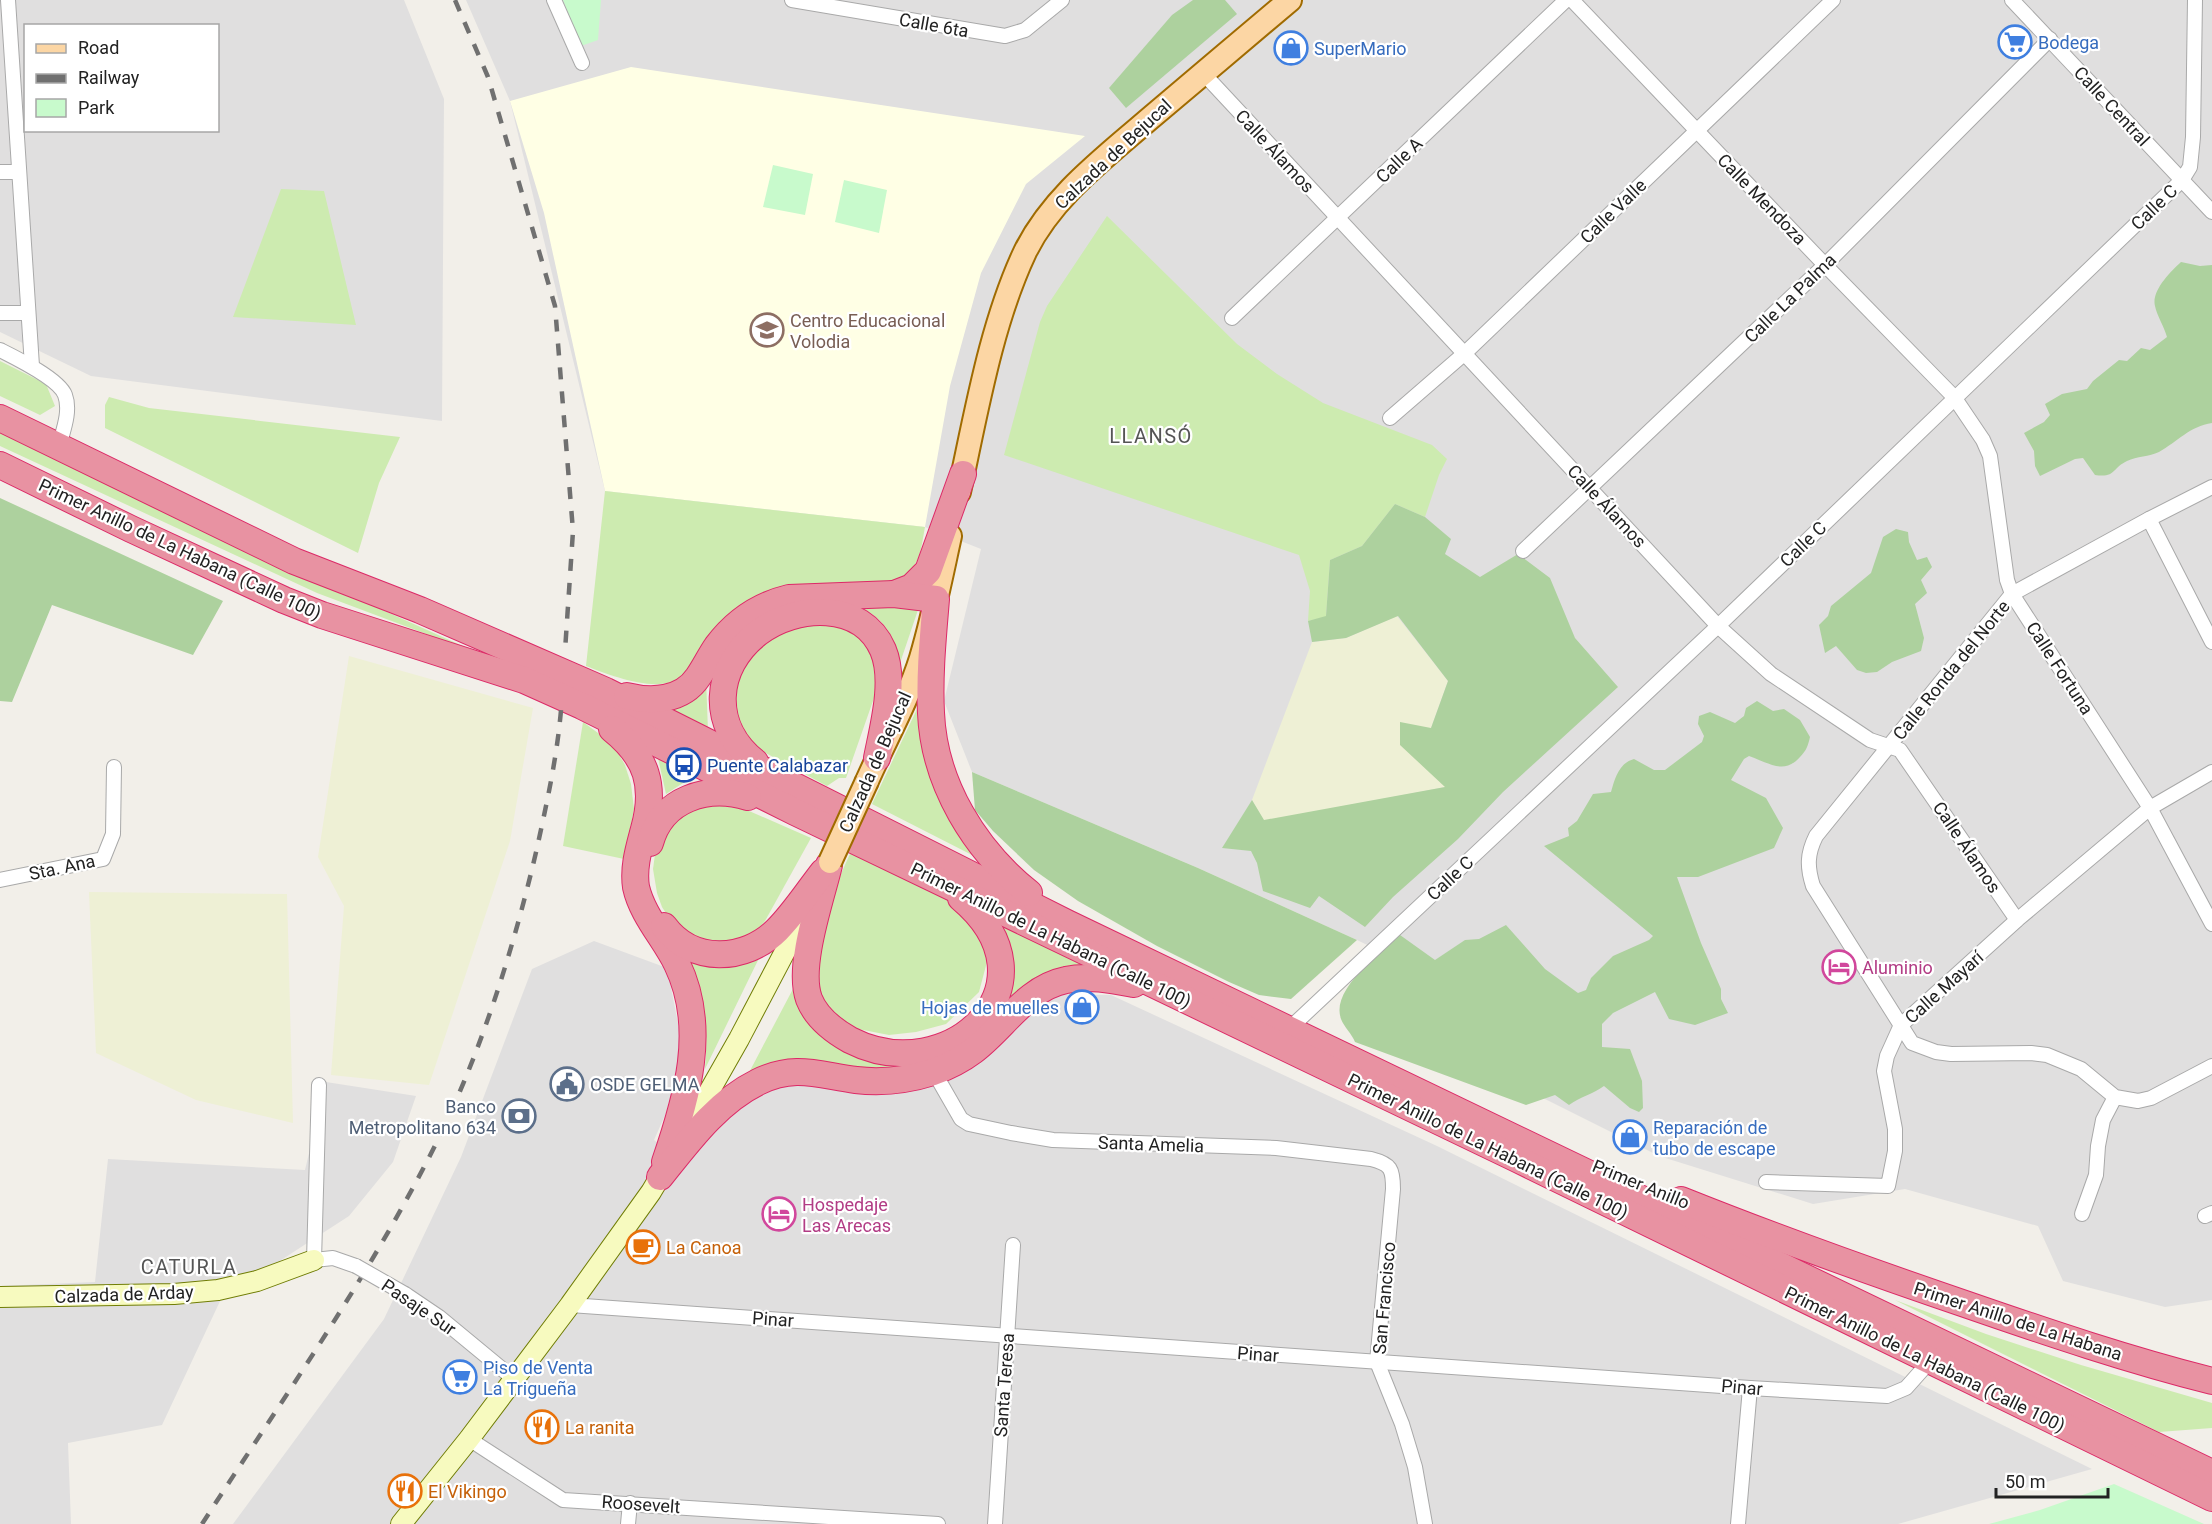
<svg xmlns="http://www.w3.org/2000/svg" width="2212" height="1524" viewBox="0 0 2212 1524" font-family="Roboto,sans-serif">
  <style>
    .residential { fill: #e0dfdf; fill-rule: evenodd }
    .education { fill: #ffffe5 }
    .farmland { fill: #eef0d5 }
    .grass { fill: #cdebb0 }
    .forest { fill: #add19e }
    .park { fill: #c8facc }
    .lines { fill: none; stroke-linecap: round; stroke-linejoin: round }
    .street-casing { stroke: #a9a9a9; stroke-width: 16 }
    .secondary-casing { stroke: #707d05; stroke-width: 22 }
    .primary-casing { stroke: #a06b00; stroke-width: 26 }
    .highway-casing { stroke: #dc2a67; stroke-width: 28 }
    .street { stroke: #fff; stroke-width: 14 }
    .secondary { stroke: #f7fabf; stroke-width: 20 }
    .primary { stroke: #fcd6a4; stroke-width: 22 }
    .highway { stroke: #e892a2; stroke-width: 26 }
    .rail { stroke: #707070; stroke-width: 4.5; stroke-dasharray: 12 12; stroke-linecap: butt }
    .street-bridge-casing { stroke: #a9a9a9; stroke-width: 16; stroke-linecap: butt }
    .primary-bridge-casing { stroke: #a06b00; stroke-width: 26; stroke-linecap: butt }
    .street-bridge { stroke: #fff; stroke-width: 14 }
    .primary-bridge { stroke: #fcd6a4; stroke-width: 22 }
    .labels { text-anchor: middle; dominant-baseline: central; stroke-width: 4.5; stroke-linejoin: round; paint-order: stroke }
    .street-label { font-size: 18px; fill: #222; stroke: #fff }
    .shop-label { font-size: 18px; fill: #366cbe; stroke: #fff; text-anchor: start }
    .education-label { font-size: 18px; fill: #785e54; stroke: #fff; text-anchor: start }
    .transit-label { font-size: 18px; fill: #164399; stroke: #fff; text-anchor: start }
    .hotel-label { font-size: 18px; fill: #b23c85; stroke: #fff; text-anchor: start }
    .service-label { font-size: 18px; fill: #4e5e75; stroke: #fff; text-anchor: start }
    .food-label { font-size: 18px; fill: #c56008; stroke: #fff; text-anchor: start }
    .neighbourhood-label { font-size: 20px; letter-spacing: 1.5px; fill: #555; stroke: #fff }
  </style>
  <rect width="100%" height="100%" fill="#f2efe9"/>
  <g class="residential">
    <path d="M0,0H404L444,99L442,421L91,376L0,332ZM26,26H218V130H26Z"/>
    <polygon points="466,0 2212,0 2212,1300 2165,1307 2063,1281 2038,1226 1905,1189 1813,1204 1659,1156 1541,1097 1485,1002 1357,940 1198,868 972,772 944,701 981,549 925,527 605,491 510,101"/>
    <polygon points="594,941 667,968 679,1028 680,1060 674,1095 654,1140 686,1164 710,1126 758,1087 826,1081 1045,994 1111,995 1437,1146 2092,1469 1898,1524 233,1524 384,1319 461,1157 532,969"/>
    <polygon points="326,1082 416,1096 393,1162 349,1216 221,1299 162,1425 68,1443 71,1524 0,1524 0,1286 95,1282 108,1159 305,1170"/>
  </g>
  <polygon class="education" points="631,67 1085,136 1026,184 981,273 950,386 925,527 605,491 544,213 510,101"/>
  <g class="farmland">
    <polygon points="1397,616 1448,681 1431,728 1446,787 1264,821 1252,800 1312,642 1346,638"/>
    <polygon points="349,656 533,708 510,841 429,1085 331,1075 344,906 318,857"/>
    <polygon points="89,892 287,894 293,1123 196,1100 96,1053"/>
  </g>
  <g class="grass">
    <polygon points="281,189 324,191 356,325 233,317"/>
    <polygon points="1107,216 1237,344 1277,374 1323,403 1432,445 1447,459 1439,475 1425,517 1395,504 1362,546 1330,560 1326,617 1308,621 1310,591 1299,555 1004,455 1040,322 1047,306"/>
    <polygon points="0,361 46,384 55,406 40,415 0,396"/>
    <polygon points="109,397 149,408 400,437 379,483 358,553 105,428 105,405"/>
    <polygon points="0,431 278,563 485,656 317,593 0,446"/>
    <path d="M605,491L925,527C920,553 921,566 897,581L690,669C687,672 683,676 679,679C654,693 610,675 586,666Z"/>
    <path d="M919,607L898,669C895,638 890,625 863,608Z"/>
    <polygon points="833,622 866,640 881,678 846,778 839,778 827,786 762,751 739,731 732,718 736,673 757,648 787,628"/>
    <polygon points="706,678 708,731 659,704"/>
    <polygon points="918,707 931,774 946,814 972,855 872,804"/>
    <polygon points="583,722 613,744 625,765 631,784 634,809 624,859 563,846"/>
    <polygon points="658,758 694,776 666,794"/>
    <polygon points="724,800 811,838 765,921 756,932 745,940 715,946 676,929 662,907 657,893 653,869 656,847 679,812"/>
    <polygon points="854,845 967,909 988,958 979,992 946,1024 916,1032 889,1035 858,1029 826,1011 814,975 835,887"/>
    <polygon points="1001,923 1095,971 923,1070 743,1084 794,987 867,1055 984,1028 995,926"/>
    <path d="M763,950L705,1069C709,1016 704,1000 681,953Z"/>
    <polygon points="1895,1300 1986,1334 2081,1365 2212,1403 2212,1428 2159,1432"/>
  </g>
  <g class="forest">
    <polygon points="1193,0 1225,0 1237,14 1126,108 1109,88 1172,15"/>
    <path d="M2181,262L2200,266L2212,265V423C2190,426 2177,442 2159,452C2149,457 2137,456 2127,461C2112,468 2116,478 2095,475L2083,458L2075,459L2040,476L2035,466L2034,451L2024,433L2044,422L2050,415L2045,404L2062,394L2087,389L2093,381L2119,360L2127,361L2141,348L2150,350L2167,337C2164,326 2157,316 2155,306C2151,291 2171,271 2181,262Z"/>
    <polygon points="0,498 223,601 193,655 52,605 12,702 0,701"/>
    <polygon points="1395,504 1425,517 1451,539 1445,554 1480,577 1518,554 1550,578 1575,638 1618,687 1503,792 1458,839 1393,897 1365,927 1319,896 1310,908 1263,891 1257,863 1251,851 1222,848 1252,800 1264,820 1445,787 1400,745 1400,722 1431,728 1448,681 1398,616 1346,638 1312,642 1308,621 1326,616 1330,560 1362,546"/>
    <polygon points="1896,529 1908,532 1909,542 1917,560 1927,557 1932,567 1921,580 1927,593 1915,604 1924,638 1921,651 1892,662 1877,672 1866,673 1857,670 1836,646 1825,653 1819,625 1828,616 1831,606 1871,573 1883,537"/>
    <path d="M1757,701L1773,711L1784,709L1800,720L1810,737C1808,746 1806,751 1800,757C1784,775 1769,763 1749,756L1744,759L1731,780L1766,798L1783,828L1774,848L1698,877H1677L1701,943L1721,989V999L1728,1013L1695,1025L1669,1019L1655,992L1613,1013L1602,1024V1047L1630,1049L1642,1081L1643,1108L1639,1112L1630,1108L1604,1086C1593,1094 1580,1097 1569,1105L1555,1095L1526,1105L1355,1042C1352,1034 1344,1027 1341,1019C1330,989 1382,952 1400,935L1435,960L1465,940L1479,939L1506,925L1545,969L1578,993L1586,990L1591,978L1613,956L1649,940L1653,936L1544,846L1569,836L1568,828L1577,821L1593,794L1611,792C1615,778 1619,763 1634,759L1654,770H1665L1702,742L1704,736L1698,724L1699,716L1710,712L1735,723L1744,716L1746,708Z"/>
    <polygon points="972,772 1198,868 1357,940 1291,999 1259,995 1229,982 1157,946 1078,901 1034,870 993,831 975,810"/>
  </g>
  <g class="park">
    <polygon points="563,0 601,0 598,40 581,46"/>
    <polygon points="773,165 813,174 805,215 763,207"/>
    <polygon points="844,180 887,190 879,233 835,222"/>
    <polygon points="2114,1484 2204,1524 1989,1524 2040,1510"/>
  </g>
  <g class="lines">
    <defs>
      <g id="street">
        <polyline points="8,0 32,366"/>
        <polyline points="554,0 582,63"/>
        <polyline points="792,0 1005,36 1025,30 1062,0"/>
        <polyline points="1572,0 1825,265 1954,397 1983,440 1990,456 2007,580 2012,594 2150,808 2212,924"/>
        <polyline points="2012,0 2212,212"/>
        <polyline points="1203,73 1718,626 1771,674 1870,740 1900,750 2017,920"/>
        <polyline points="0,172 18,172"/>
        <polyline points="0,313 28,313"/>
        <polyline points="1232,318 1566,0"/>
        <path d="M0,350C16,358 59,379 65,395C71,411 63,431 59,446"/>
        <polyline points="1390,418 1465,353 1833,0"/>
        <path d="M2212,487L2149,519L2012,594L1816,836C1807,854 1807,867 1813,886L1912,1043L1936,1052L1951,1054L2031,1053L2047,1055L2081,1069L2115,1097L2138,1101L2151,1098L2212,1066"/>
        <polyline points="2149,519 2212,642"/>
        <polyline points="1523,551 1825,265 2050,39"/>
        <polyline points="0,880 103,859 113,834 114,767"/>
        <polyline points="1289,1029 1718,626 2182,180 2190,167 2193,137 2195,0"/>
        <path d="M934,1072L961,1119L969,1124L1011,1133L1053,1140L1276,1148L1371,1159C1391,1164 1393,1169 1393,1189L1377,1362L1402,1424L1415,1467L1425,1524"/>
        <polyline points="319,1085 314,1260 333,1258 356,1266"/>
        <polyline points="1766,1182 1888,1186 1895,1151 1895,1129 1884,1071 1887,1056 1901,1025 2017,920 2150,808 2212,772"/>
        <polyline points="2082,1214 2096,1175 2098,1146 2103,1120 2115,1097"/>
        <polyline points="2205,1216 2212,1213"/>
        <polyline points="405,1294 439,1317 513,1378"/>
        <polyline points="570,1305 1750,1388 1887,1396 1906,1388 1931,1360"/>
        <polyline points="469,1439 563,1500 938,1524"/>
        <polyline points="628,1524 630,1503"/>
        <polyline points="995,1524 1013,1245"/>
        <polyline points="1738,1524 1750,1388"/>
      </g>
      <g id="secondary">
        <polyline points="685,1134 739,1039 811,902"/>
        <polyline points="0,1297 174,1294 218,1290 257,1281 314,1260"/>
        <polyline points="401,1524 469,1439 570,1305 651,1192 667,1165"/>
      </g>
      <g id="primary">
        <path d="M959,492C976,414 991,324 1025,252C1052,197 1103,159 1148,120C1195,80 1243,40 1290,0"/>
        <path d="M867,781C885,740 908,700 921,658C933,618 941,577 950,536"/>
      </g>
      <g id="highway">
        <polyline points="0,418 294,561 420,610 606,691 1067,923 2212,1473"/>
        <polyline points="0,465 131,529 284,600 322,615 524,680 582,706 795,812 1517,1159 2212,1498"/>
        <polyline points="894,594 912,587 928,571 963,474"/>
        <path d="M627,696C651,702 682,701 698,677C705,667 710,656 717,646C735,622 760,605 789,598L894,594L936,599C933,636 929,675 931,713C934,784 975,850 1029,893"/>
        <path d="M612,729C647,757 656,786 644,829C639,848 633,867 636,887C642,915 665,939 677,964C708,1028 687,1098 665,1162"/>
        <path d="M755,762C710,726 713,668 758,633C796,604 862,601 883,650C896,681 883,727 877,758"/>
        <path d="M650,843C662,798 708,785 748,797"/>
        <path d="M829,865C821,899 797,966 809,999C816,1017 834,1031 850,1040C949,1091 1063,984 961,898"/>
        <path d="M664,926C692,964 745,962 777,930C794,913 808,891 823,872"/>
        <path d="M660,1177C688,1142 717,1102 758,1082C795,1064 818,1075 856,1080C882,1083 908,1080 933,1072C947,1067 961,1060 973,1051C1004,1028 1026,988 1066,980C1088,975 1113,980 1134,984"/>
        <path d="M1681,1200C1776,1238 1871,1272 1968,1305C2049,1333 2129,1360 2212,1381"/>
      </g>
    </defs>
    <use href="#street" class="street-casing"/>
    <use href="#secondary" class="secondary-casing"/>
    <use href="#primary" class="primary-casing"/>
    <use href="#highway" class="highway-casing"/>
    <use href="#street" class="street"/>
    <use href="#secondary" class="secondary"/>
    <use href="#primary" class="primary"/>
    <use href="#highway" class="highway"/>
    <g class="rail">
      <polyline points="455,0 488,77 555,306 573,531 565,651"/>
      <path d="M202,1524C278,1406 359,1291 424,1167C476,1069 512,956 537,848C547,802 557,757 561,710"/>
    </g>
    <defs>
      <polyline id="street-bridge" points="356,1266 405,1294"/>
      <polyline id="primary-bridge" points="830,862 867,781"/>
    </defs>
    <use href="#street-bridge" class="street-bridge-casing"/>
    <use href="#primary-bridge" class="primary-bridge-casing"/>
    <use href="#street-bridge" class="street-bridge"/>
    <use href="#primary-bridge" class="primary-bridge"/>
  </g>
  <defs>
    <symbol id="supermarket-ring" viewBox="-11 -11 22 22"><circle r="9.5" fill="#fff" stroke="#3f7fe0" stroke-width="1.5"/><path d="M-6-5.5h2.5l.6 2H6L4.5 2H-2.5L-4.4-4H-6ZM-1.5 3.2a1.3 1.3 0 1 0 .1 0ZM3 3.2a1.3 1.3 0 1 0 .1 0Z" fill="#3f7fe0"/></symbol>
    <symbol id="shop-ring" viewBox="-11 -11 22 22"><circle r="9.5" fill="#fff" stroke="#3f7fe0" stroke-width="1.5"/><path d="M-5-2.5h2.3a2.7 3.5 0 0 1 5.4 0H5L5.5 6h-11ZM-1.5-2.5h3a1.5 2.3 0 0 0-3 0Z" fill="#3f7fe0"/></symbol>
    <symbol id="school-ring" viewBox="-11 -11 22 22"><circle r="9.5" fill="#fff" stroke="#8d6e63" stroke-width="1.5"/><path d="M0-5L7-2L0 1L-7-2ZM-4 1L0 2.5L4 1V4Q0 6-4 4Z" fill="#8d6e63"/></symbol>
    <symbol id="bus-ring" viewBox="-11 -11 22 22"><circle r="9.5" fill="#fff" stroke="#1a4fb4" stroke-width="1.5"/><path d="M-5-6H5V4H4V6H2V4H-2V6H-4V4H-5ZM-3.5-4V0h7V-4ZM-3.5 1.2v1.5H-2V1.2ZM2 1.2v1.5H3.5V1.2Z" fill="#1a4fb4"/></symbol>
    <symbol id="hotel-ring" viewBox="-11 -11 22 22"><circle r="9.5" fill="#fff" stroke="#d1479c" stroke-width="1.5"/><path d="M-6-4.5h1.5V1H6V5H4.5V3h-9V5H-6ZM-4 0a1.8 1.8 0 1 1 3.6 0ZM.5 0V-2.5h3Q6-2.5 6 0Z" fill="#d1479c"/></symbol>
    <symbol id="civic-ring" viewBox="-11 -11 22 22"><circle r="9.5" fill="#fff" stroke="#5c6f8a" stroke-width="1.5"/><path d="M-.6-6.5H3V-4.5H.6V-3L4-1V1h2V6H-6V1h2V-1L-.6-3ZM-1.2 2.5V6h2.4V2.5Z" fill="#5c6f8a"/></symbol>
    <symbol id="bank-ring" viewBox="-11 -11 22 22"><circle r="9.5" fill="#fff" stroke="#5c6f8a" stroke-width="1.5"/><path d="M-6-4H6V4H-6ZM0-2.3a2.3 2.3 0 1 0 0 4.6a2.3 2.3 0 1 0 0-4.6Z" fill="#5c6f8a"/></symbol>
    <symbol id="cafe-ring" viewBox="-11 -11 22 22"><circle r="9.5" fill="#fff" stroke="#e8710a" stroke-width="1.5"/><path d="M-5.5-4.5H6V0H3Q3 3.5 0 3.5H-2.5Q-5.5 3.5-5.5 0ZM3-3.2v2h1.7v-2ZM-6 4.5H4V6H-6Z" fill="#e8710a"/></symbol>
    <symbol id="restaurant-ring" viewBox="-11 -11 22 22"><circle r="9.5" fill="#fff" stroke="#e8710a" stroke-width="1.5"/><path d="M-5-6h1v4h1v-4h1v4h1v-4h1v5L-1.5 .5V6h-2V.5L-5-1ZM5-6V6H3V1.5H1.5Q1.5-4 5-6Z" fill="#e8710a"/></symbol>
  </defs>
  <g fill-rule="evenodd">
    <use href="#supermarket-ring" x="1996" y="23" width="38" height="38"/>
    <use href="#shop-ring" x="1272" y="29" width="38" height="38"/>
    <use href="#school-ring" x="748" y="311" width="38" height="38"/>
    <use href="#bus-ring" x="665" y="746" width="38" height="38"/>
    <use href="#hotel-ring" x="1820" y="948" width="38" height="38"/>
    <use href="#shop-ring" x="1063" y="988" width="38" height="38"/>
    <use href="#civic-ring" x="548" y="1065" width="38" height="38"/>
    <use href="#bank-ring" x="500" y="1097" width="38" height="38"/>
    <use href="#shop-ring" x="1611" y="1118" width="38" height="38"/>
    <use href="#hotel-ring" x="760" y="1195" width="38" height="38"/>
    <use href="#cafe-ring" x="624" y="1228" width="38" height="38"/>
    <use href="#supermarket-ring" x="441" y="1358" width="38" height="38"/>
    <use href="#restaurant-ring" x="523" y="1408" width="38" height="38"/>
    <use href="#restaurant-ring" x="386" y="1472" width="38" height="38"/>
  </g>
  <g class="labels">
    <g class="street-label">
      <text transform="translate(934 25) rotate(10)">Calle 6ta</text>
      <text transform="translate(2112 106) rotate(47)">Calle Central</text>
      <text transform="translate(1275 151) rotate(47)">Calle Álamos</text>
      <text transform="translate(1113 154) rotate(-43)">Calzada de Bejucal</text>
      <text transform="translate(1399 160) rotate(-44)">Calle A</text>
      <text transform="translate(1762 199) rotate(46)">Calle Mendoza</text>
      <text transform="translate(2154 207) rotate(-44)">Calle C</text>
      <text transform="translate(1613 211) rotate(-44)">Calle Valle</text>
      <text transform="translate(1790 298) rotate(-44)">Calle La Palma</text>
      <text transform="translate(1607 506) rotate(47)">Calle Álamos</text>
      <text transform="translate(1803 544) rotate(-44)">Calle C</text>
      <text transform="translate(180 549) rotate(25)">Primer Anillo de La Habana (Calle 100)</text>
      <text transform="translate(2060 668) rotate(57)">Calle Fortuna</text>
      <text transform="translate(1951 670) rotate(-51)">Calle Ronda del Norte</text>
      <text transform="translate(875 762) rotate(-66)">Calzada de Bejucal</text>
      <text transform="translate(1967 847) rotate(56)">Calle Álamos</text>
      <text transform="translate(62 867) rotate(-12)">Sta. Ana</text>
      <text transform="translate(1450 878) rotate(-43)">Calle C</text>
      <text transform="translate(1051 935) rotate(26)">Primer Anillo de La Habana (Calle 100)</text>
      <text transform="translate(1944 987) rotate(-42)">Calle Mayarí</text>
      <text transform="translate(1151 1144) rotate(2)">Santa Amelia</text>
      <text transform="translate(1488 1146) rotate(26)">Primer Anillo de La Habana (Calle 100)</text>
      <text transform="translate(1641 1184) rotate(22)">Primer Anillo</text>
      <text transform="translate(124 1294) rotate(-2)">Calzada de Arday</text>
      <text transform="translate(1384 1298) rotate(-85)">San Francisco</text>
      <text transform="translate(419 1307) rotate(34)">Pasaje Sur</text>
      <text transform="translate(773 1319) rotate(4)">Pinar</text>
      <text transform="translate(2018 1321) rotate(18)">Primer Anillo de La Habana</text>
      <text transform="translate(1258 1354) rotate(4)">Pinar</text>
      <text transform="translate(1925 1359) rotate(26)">Primer Anillo de La Habana (Calle 100)</text>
      <text transform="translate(1004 1385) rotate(-86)">Santa Teresa</text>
      <text transform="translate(1742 1387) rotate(5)">Pinar</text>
      <text transform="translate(641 1504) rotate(4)">Roosevelt</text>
    </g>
    <g class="shop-label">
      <text x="2038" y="42">Bodega</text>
      <text x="1314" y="48">SuperMario</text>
      <text x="1059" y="1007" text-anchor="end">Hojas de muelles</text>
      <text x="1653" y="1127">Reparación de<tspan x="1653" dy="21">tubo de escape</tspan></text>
      <text x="483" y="1367">Piso de Venta<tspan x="483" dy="21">La Trigueña</tspan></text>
    </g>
    <g class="education-label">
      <text x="790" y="320">Centro Educacional<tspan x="790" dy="21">Volodia</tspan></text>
    </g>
    <g class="transit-label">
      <text x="707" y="765">Puente Calabazar</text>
    </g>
    <g class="hotel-label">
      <text x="1862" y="967">Aluminio</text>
      <text x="802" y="1204">Hospedaje<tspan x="802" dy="21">Las Arecas</tspan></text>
    </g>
    <g class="service-label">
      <text x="590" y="1084">OSDE GELMA</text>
      <text x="496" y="1106" text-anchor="end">Banco<tspan x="496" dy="21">Metropolitano 634</tspan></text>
    </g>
    <g class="food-label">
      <text x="666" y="1247">La Canoa</text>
      <text x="565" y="1427">La ranita</text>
      <text x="428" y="1491">El Vikingo</text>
    </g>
    <g class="neighbourhood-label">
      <text x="1151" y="436">LLANSÓ</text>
      <text x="189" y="1267">CATURLA</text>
    </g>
  </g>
  <rect x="24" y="24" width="195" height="108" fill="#ffffff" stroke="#a7a7a7" stroke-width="1.5"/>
  <rect x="36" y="44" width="30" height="9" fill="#fcd6a4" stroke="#a7a7a7" stroke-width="1.5"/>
  <text x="78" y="54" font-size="18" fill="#222222">Road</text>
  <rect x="36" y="74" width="30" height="9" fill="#707070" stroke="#a7a7a7" stroke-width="1.5"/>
  <text x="78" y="84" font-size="18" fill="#222222">Railway</text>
  <rect x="36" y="99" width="30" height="18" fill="#c8facc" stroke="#a7a7a7" stroke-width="1.5"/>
  <text x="78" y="114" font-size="18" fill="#222222">Park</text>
  <path d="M1996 1488v9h112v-9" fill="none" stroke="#222222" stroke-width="3"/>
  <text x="2005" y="1488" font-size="18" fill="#222222" stroke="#ffffff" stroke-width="4.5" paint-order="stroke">50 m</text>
</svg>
